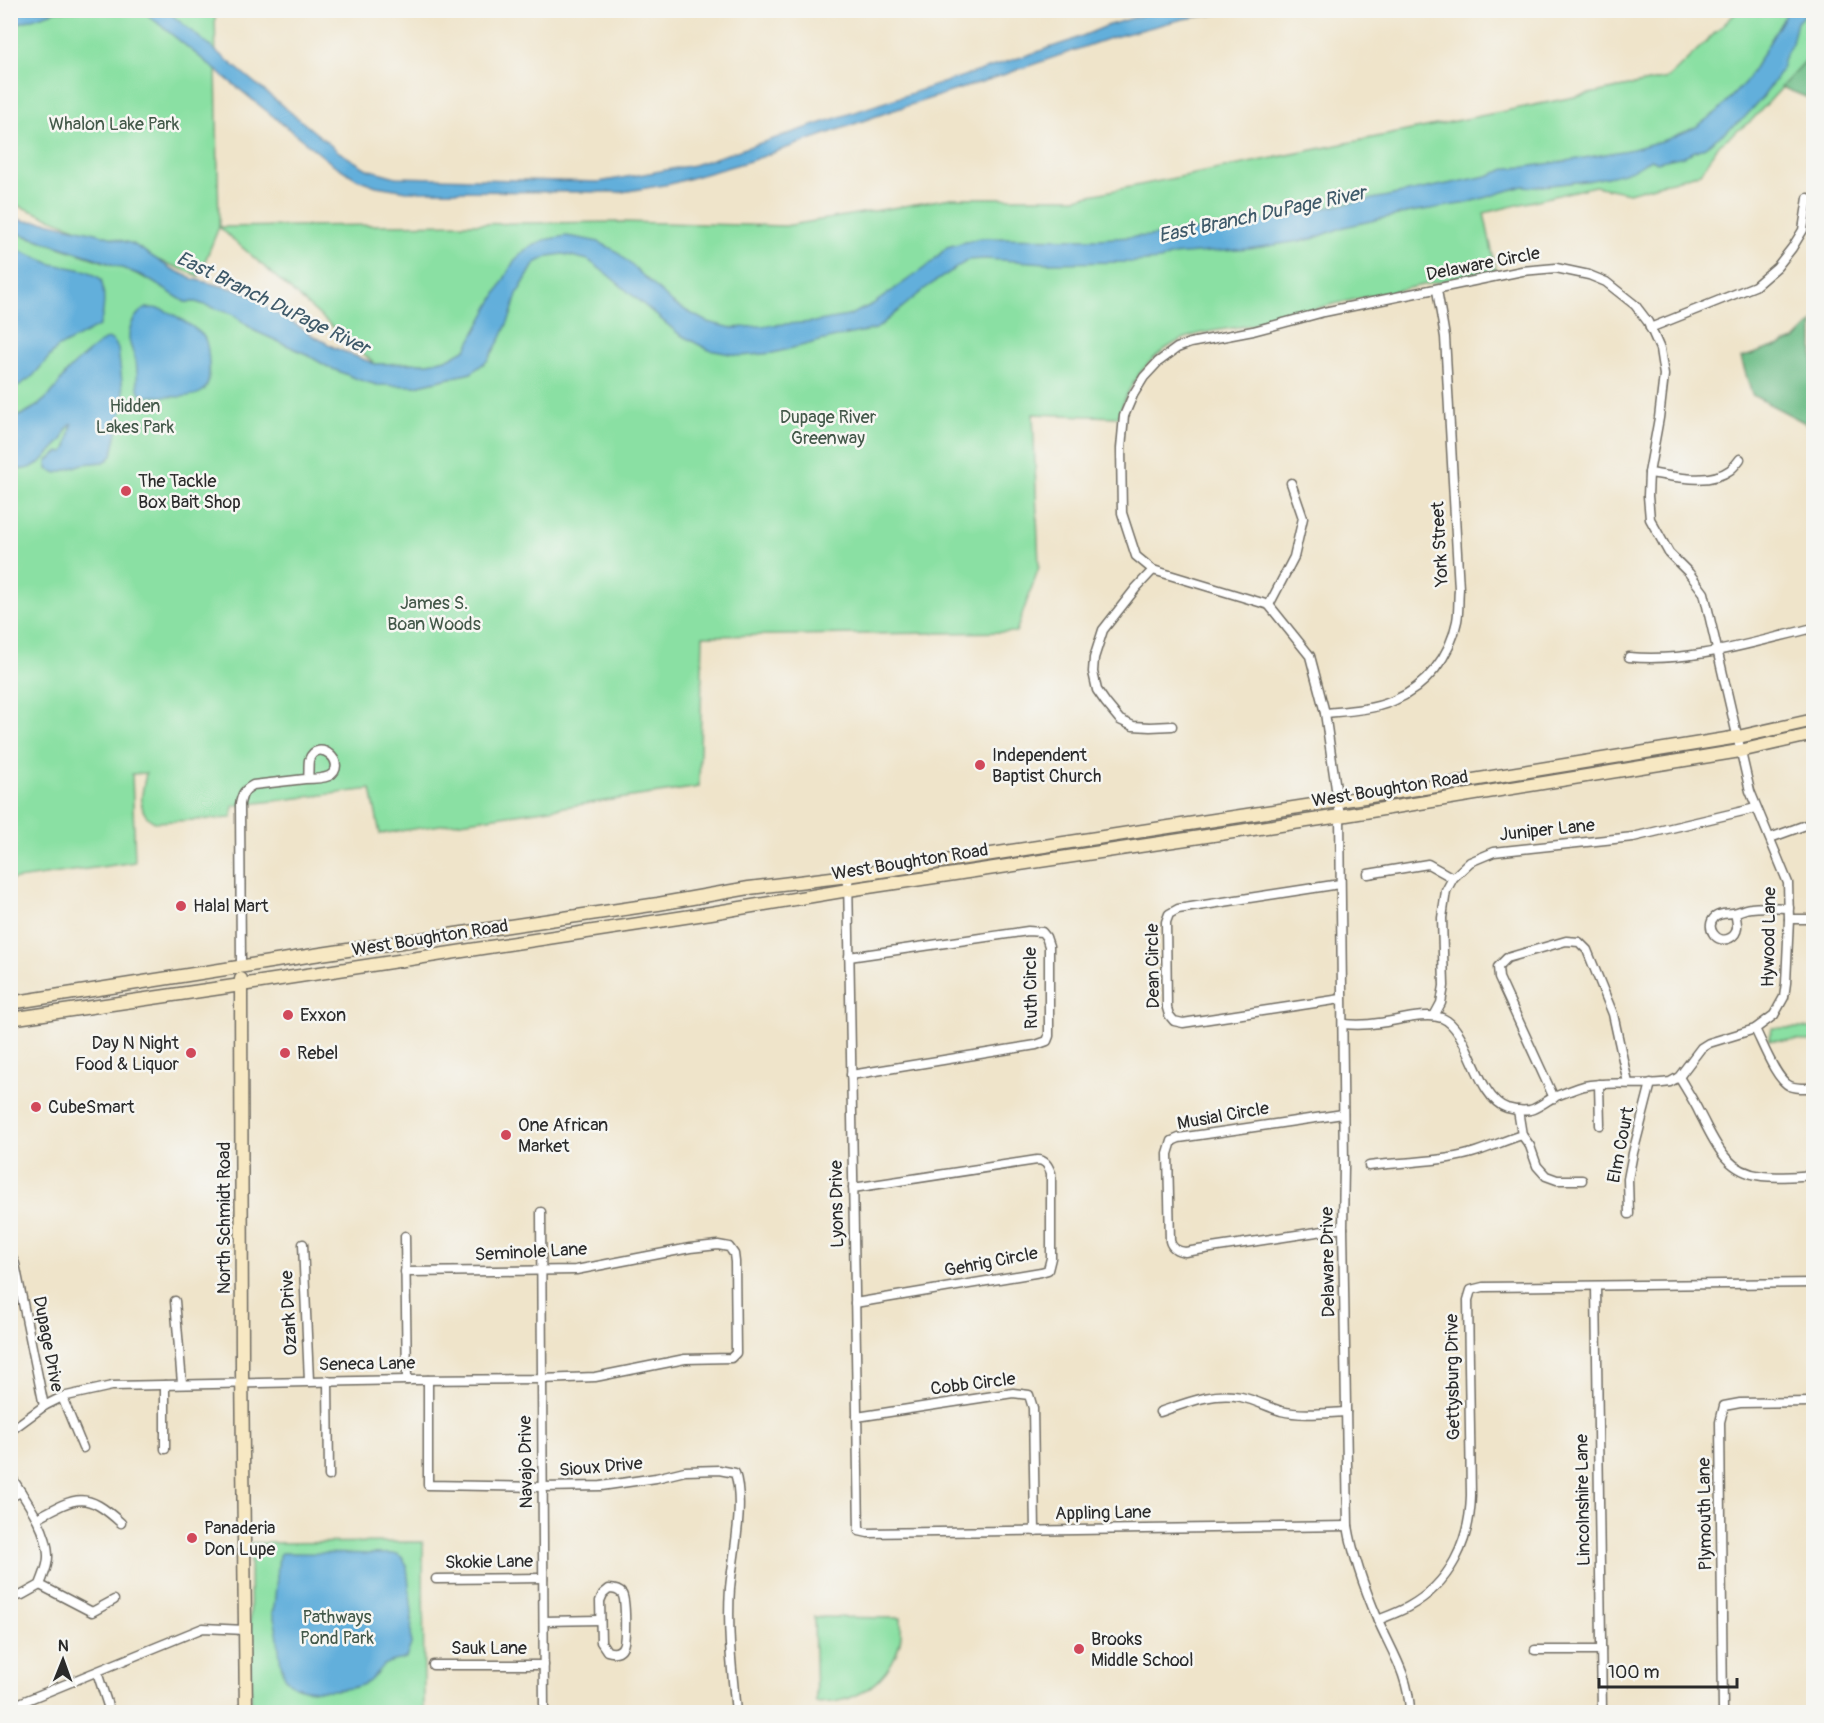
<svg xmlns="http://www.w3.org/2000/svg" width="1824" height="1723" viewBox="0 0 1824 1723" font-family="Pangolin,sans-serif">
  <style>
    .green { fill: #8ae0a3; stroke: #5a8667; stroke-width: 1.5 }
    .forest { fill: #6fbe89; stroke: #4d745a; stroke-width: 1.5 }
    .water { fill: #62afdb; stroke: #466d83; stroke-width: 1.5 }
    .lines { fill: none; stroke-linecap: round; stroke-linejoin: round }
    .street-casing { stroke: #706c63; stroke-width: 11 }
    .secondary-casing { stroke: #706c63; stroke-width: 15 }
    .street { stroke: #fff; stroke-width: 8 }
    .secondary { stroke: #f7e8c3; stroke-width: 12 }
    .poi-dot { fill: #d1495b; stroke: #f6f6f2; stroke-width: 2 }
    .labels { text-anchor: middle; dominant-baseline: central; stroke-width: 5; stroke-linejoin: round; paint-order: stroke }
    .park-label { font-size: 18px; fill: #435849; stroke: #f6f6f2 }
    .street-label { font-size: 18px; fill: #2b2b2b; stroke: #f6f6f2 }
    .poi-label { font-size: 18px; fill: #2b2b2b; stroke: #f6f6f2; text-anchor: start }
    .water-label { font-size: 20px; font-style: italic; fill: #3e5969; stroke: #f6f6f2 }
  </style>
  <rect width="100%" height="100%" fill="#f6f6f2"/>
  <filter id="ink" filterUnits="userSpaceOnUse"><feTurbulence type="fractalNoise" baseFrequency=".0167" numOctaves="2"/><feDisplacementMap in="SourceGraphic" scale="12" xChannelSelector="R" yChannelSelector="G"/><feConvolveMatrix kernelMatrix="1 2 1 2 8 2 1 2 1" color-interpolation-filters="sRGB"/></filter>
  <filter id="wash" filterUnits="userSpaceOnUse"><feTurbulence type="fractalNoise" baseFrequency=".008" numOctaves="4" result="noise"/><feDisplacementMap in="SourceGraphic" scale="24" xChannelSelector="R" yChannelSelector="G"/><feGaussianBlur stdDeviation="1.35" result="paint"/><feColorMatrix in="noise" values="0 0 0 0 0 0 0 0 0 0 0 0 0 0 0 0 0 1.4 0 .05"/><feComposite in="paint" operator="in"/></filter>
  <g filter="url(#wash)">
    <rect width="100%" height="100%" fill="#efe4ca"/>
    <g class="green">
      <path d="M10,11H215L219,227L621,222L785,226L951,198H1076L1668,78L1738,11H1813L1814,53L1752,120L1717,146L1701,173L1629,193L1595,186L1484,213L1496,270C1444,281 1391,291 1339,303C1312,309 1286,317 1260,323C1232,330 1201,329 1175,343C1146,359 1128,385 1118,417L1033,414L1039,567L1016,632L703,636L699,787L380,834L371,789L233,806L232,818L155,822C134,813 143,791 146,773L132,774L135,862L11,880V231L128,270L162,286L185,302H196L232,314L255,331L415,386L471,373L450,358L429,363L375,364L219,227L199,276L11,203Z"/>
      <polygon points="1772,1028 1813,1028 1813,1041 1769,1040"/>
      <polygon points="423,1542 424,1712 260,1709 253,1705 251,1700 250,1543"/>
      <path d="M814,1617L901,1618C901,1626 902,1634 900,1642C893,1671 869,1695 839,1701C832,1703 823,1702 816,1703Z"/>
    </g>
    <g class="forest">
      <polygon points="1813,53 1813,100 1781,87"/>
      <polygon points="1813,322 1813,427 1752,395 1741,358 1795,340"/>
    </g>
    <g class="water">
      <polygon points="11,10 57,10 57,11 11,26"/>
      <polygon points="1160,10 1236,11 1183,19 1110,38 997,77 888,112 750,161 670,184 622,192 407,191 376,186 357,179 331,163 144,12 138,11 167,11 339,152 367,169 396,177 599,182 694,165 1070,41 1109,25"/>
      <path d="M1788,11H1809L1797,22L1792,43L1783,60L1781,71L1763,97L1744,118L1705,147L1684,156L1657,162L1650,159C1629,180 1564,183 1535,187L1523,186L1467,203L1411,212L1344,227L1312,239L1249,249L1172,255L1160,260L1133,262L1047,263L985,259L968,260L927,287L876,329L836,337L773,353L741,356L709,350L679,334L608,275L588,260L563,254L549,256L535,263L524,282L517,294L511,315L501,338L488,360L471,373L415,386L377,385L360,380L328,367L304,353L255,331L232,314L196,302H185L143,276L98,259L11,231V217L25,221L47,222L64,226L96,233L133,244L170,268L193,279L242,291L257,298L270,310L302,328L312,335L335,348L375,364L429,363L450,358L466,349L514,261L525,250L544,240L566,236L579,238L599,242L616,251L674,304L707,322L732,328L814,322L848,316L873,304L930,264L947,247L980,238L1097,239L1149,236L1211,229L1262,221L1334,206L1383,197L1487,176L1509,168L1525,167L1573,160L1633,149L1668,139L1696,127L1718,111L1747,80Z"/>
      <path d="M11,247L52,264L88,271L101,279C105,292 105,313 99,326L57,348L33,376L11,391Z"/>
      <path d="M147,308C153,308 160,308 166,311C172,313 202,332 204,337C209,346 209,359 209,369C209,376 209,386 203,391C192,400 158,396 143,396L139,392C136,382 138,373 136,363C135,356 132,351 130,344C126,330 134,313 147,308Z"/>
      <path d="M110,339L115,343L118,349L124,399L112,455L108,460L103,462L83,464L57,473L47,469V461L59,452H64L67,447L72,423L66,430L63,439L41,462L30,468L11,471V419C26,414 44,403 54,390C59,384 62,377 68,371C79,359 91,350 104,340Z"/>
      <path d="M281,1553L397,1554L403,1558L407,1567L412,1612L411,1644L406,1658C398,1661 391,1660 384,1665C378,1669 374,1678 368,1682C353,1691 311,1693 295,1686C289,1683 285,1678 283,1672C277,1652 280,1631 272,1613L274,1607L279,1555Z"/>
    </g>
  </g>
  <g filter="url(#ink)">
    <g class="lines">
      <defs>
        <g id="street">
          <polyline points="1650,328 1755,286 1777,267 1792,248 1803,230 1808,198"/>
          <path d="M1649,473C1673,476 1708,486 1730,470C1734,467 1737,463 1740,459"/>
          <path d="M1153,570L1269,605L1310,656L1325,713L1340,816L1344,1166L1343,1228L1348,1526C1353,1556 1366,1592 1378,1620C1392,1652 1409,1676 1410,1712"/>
          <polyline points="1269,605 1294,557 1303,518 1291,483"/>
          <path d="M1629,657C1691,663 1753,642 1814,628"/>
          <path d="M1325,713C1347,711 1372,710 1393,701C1426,687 1450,657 1457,621C1459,611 1458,600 1459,589L1445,337L1437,290"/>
          <path d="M1172,726L1150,727L1133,726L1120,720L1106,703L1097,690L1093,672L1094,658L1103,630L1136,588L1153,570L1136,556L1122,513L1121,448L1124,416L1133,395L1144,377L1158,362L1177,348L1190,343L1253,331L1324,312L1522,271L1556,268L1589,275L1606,282L1635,305L1648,322L1660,349L1664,375L1659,418L1649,473L1648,496L1650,519L1669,553L1689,573L1704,593L1750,791L1788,883L1789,919L1786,983L1784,997L1774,1015L1755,1029L1709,1043L1701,1048L1679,1077L1670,1082C1642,1087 1612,1080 1584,1086C1574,1089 1564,1093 1554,1097C1546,1101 1538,1108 1530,1110C1523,1111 1514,1110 1507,1108C1476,1098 1470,1029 1442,1018C1425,1012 1397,1021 1379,1023C1367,1025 1355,1025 1343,1024"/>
          <polyline points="1814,797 1812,802 1814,811"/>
          <polyline points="1770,838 1814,822"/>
          <polyline points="1368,874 1428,864 1453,878"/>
          <polyline points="848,876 859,1531 868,1533 1348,1526"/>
          <polyline points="1340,884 1178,909 1169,914 1166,922 1167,1008 1169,1015 1174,1021 1183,1023 1341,999"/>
          <path d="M1735,913C1737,922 1740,933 1730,938C1717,945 1704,927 1715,917C1720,913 1727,914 1733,913C1740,912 1745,908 1751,908C1764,906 1777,908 1789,908"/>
          <polyline points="1789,919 1814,919"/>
          <polyline points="849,957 1028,931 1042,932 1046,937 1049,946 1049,1036 1047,1041 1036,1045 851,1075"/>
          <path d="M241,967L240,804C242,794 244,790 253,785C270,783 288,781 305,779C312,779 322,779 329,776C350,764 317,736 309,760C308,766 309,773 308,779"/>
          <polyline points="1434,1016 1441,1003 1444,986 1442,918 1446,891 1453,878 1470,862 1494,852 1633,837 1756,808"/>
          <path d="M1755,1029C1762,1042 1776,1080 1790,1086C1797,1089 1806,1088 1814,1088"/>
          <path d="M1679,1077C1686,1089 1694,1101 1700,1114C1715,1142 1725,1172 1762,1176C1779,1178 1797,1176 1814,1175"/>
          <polyline points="1599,1084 1600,1125"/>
          <polyline points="1554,1098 1499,978 1498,967 1507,958 1566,941 1579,942 1587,950 1613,1014 1628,1083"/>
          <polyline points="1518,1110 1522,1135 1530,1146 1537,1166 1546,1176 1557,1180 1582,1180"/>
          <path d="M1343,1114L1179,1138L1172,1141L1168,1154L1170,1241C1172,1249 1178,1251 1185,1252L1343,1228"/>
          <path d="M1369,1166C1403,1162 1440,1162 1472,1153C1489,1148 1505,1140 1522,1135"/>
          <path d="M853,1188L1037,1160C1045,1160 1048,1165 1051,1173V1258L1048,1270L1041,1272L855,1303"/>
          <polyline points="541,1212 544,1712"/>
          <polyline points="1629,1214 1628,1179 1633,1153 1651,1083"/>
          <polyline points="405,1236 407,1380"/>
          <polyline points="303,1244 309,1381"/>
          <polyline points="10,1254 15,1264 44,1406"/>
          <polyline points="1596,1287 1602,1712"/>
          <polyline points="175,1301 182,1383"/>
          <path d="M428,1380V1485L543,1487L601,1486L656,1478L685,1471L719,1470L735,1473C745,1504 733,1555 730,1588C727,1629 732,1671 736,1712"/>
          <polyline points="328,1381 329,1476"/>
          <polyline points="62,1397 83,1448"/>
          <path d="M1160,1412C1186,1403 1214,1391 1241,1397C1255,1400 1268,1407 1281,1411C1302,1416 1325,1413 1346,1412"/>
          <polyline points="857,1417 1013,1393 1029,1395 1033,1408 1035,1531"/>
          <polyline points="10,1431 44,1406 62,1397 112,1386 407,1380 541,1379 595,1377 685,1359 731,1358 736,1353 735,1262 734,1254 729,1247 718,1245 690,1248 576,1270 405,1272"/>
          <polyline points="165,1449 165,1385"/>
          <path d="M10,1475C24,1497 49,1531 48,1557C48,1567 43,1576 40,1585L22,1595L10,1597"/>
          <polyline points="10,1497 21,1492"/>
          <path d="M37,1518C77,1496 86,1491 121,1523"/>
          <polyline points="436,1579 543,1578"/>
          <polyline points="40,1585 92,1612 114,1600"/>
          <path d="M609,1589C614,1589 619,1590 622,1594C626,1599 626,1640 623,1646C620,1653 613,1653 607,1651L601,1642L600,1601L603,1594Z"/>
          <path d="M1378,1620C1388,1616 1399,1612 1408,1607C1450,1584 1470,1542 1471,1495L1468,1300L1471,1290L1483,1287L1814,1283"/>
          <polyline points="544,1621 599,1620"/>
          <polyline points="1535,1650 1601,1650"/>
          <polyline points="433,1665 544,1665"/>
          <polyline points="97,1672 110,1712"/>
          <polyline points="10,1707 203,1628 245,1630"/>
          <polyline points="1723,1712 1720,1422 1724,1406 1740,1403 1814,1402"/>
        </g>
        <g id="secondary">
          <polyline points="241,979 242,1369 246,1712"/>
          <polyline points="10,1003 314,955 658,904 749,888 848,876 1430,787 1738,737 1814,720"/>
          <polyline points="10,1019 241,985 711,913 848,890 1340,816 1740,751 1814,734"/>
        </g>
      </defs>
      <use href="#street" class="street-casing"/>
      <use href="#secondary" class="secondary-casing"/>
      <use href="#street" class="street"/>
      <use href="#secondary" class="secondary"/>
    </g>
  </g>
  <g class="poi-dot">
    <circle cx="126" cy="491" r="6"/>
    <circle cx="980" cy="765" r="6"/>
    <circle cx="181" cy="906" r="6"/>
    <circle cx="288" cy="1015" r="6"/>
    <circle cx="191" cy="1053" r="6"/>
    <circle cx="285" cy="1053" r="6"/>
    <circle cx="36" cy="1107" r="6"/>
    <circle cx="506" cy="1135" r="6"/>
    <circle cx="192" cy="1538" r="6"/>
    <circle cx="1079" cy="1649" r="6"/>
  </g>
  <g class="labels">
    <g class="park-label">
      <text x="114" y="124">Whalon Lake Park</text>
      <text x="135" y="406">Hidden<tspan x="135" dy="21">Lakes Park</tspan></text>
      <text x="828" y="417">Dupage River<tspan x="828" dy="21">Greenway</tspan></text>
      <text x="434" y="603">James S.<tspan x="434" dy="21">Boan Woods</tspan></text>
      <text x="337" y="1617">Pathways<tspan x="337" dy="21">Pond Park</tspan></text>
    </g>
    <g class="street-label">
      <text transform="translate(1483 264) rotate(-11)">Delaware Circle</text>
      <text transform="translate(1440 544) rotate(-93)">York Street</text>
      <text transform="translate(1390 789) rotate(-9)">West Boughton Road</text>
      <text transform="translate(1547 830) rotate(-6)">Juniper Lane</text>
      <text transform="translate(910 862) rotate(-9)">West Boughton Road</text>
      <text transform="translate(1769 937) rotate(-89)">Hywood Lane</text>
      <text transform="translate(430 938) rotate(-9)">West Boughton Road</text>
      <text transform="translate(1153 966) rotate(-91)">Dean Circle</text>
      <text transform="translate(1031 988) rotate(-91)">Ruth Circle</text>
      <text transform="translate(1223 1116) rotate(-10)">Musial Circle</text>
      <text transform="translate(1621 1145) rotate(-79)">Elm Court</text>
      <text transform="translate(837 1204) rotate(-91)">Lyons Drive</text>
      <text transform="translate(224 1218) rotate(-90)">North Schmidt Road</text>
      <text transform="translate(531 1252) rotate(-3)">Seminole Lane</text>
      <text transform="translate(991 1262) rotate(-11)">Gehrig Circle</text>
      <text transform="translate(1328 1262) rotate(-91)">Delaware Drive</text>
      <text transform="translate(289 1313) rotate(-93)">Ozark Drive</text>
      <text transform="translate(48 1344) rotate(79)">Dupage Drive</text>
      <text transform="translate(367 1364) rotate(-1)">Seneca Lane</text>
      <text transform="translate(1453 1377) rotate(-91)">Gettysburg Drive</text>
      <text transform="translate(973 1384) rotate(-7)">Cobb Circle</text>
      <text transform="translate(526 1462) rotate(-91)">Navajo Drive</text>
      <text transform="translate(601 1467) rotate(-5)">Sioux Drive</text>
      <text transform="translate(1583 1500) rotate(-91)">Lincolnshire Lane</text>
      <text transform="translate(1103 1513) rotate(-1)">Appling Lane</text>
      <text transform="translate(1705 1514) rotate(-91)">Plymouth Lane</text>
      <text transform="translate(489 1562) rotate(-1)">Skokie Lane</text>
      <text x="489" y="1648">Sauk Lane</text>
    </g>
    <g class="poi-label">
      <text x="138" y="481">The Tackle<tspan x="138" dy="21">Box Bait Shop</tspan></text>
      <text x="992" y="755">Independent<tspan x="992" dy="21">Baptist Church</tspan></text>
      <text x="193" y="906">Halal Mart</text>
      <text x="300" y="1015">Exxon</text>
      <text x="179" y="1043" text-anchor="end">Day N Night<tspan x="179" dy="21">Food &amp; Liquor</tspan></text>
      <text x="297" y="1053">Rebel</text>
      <text x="48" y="1107">CubeSmart</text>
      <text x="518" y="1125">One African<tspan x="518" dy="21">Market</tspan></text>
      <text x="204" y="1528">Panaderia<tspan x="204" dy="21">Don Lupe</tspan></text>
      <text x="1091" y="1639">Brooks<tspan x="1091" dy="21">Middle School</tspan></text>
    </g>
    <g class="water-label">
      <text transform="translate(1262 214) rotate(-12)">East Branch DuPage River</text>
      <text transform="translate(273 303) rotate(26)">East Branch DuPage River</text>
    </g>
  </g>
  <rect width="1824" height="1723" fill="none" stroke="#f6f6f2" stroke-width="36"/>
  <g transform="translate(63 1660) rotate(1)" stroke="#f6f6f2" stroke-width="4.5" paint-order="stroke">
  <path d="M0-4.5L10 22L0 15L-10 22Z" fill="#2b2b2b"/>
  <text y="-9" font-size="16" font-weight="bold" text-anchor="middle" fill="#2b2b2b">N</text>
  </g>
  <path d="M1599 1678v9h138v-9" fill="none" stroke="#2b2b2b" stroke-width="3"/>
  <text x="1608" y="1678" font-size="18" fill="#2b2b2b" stroke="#f6f6f2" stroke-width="4.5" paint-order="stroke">100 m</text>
</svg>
